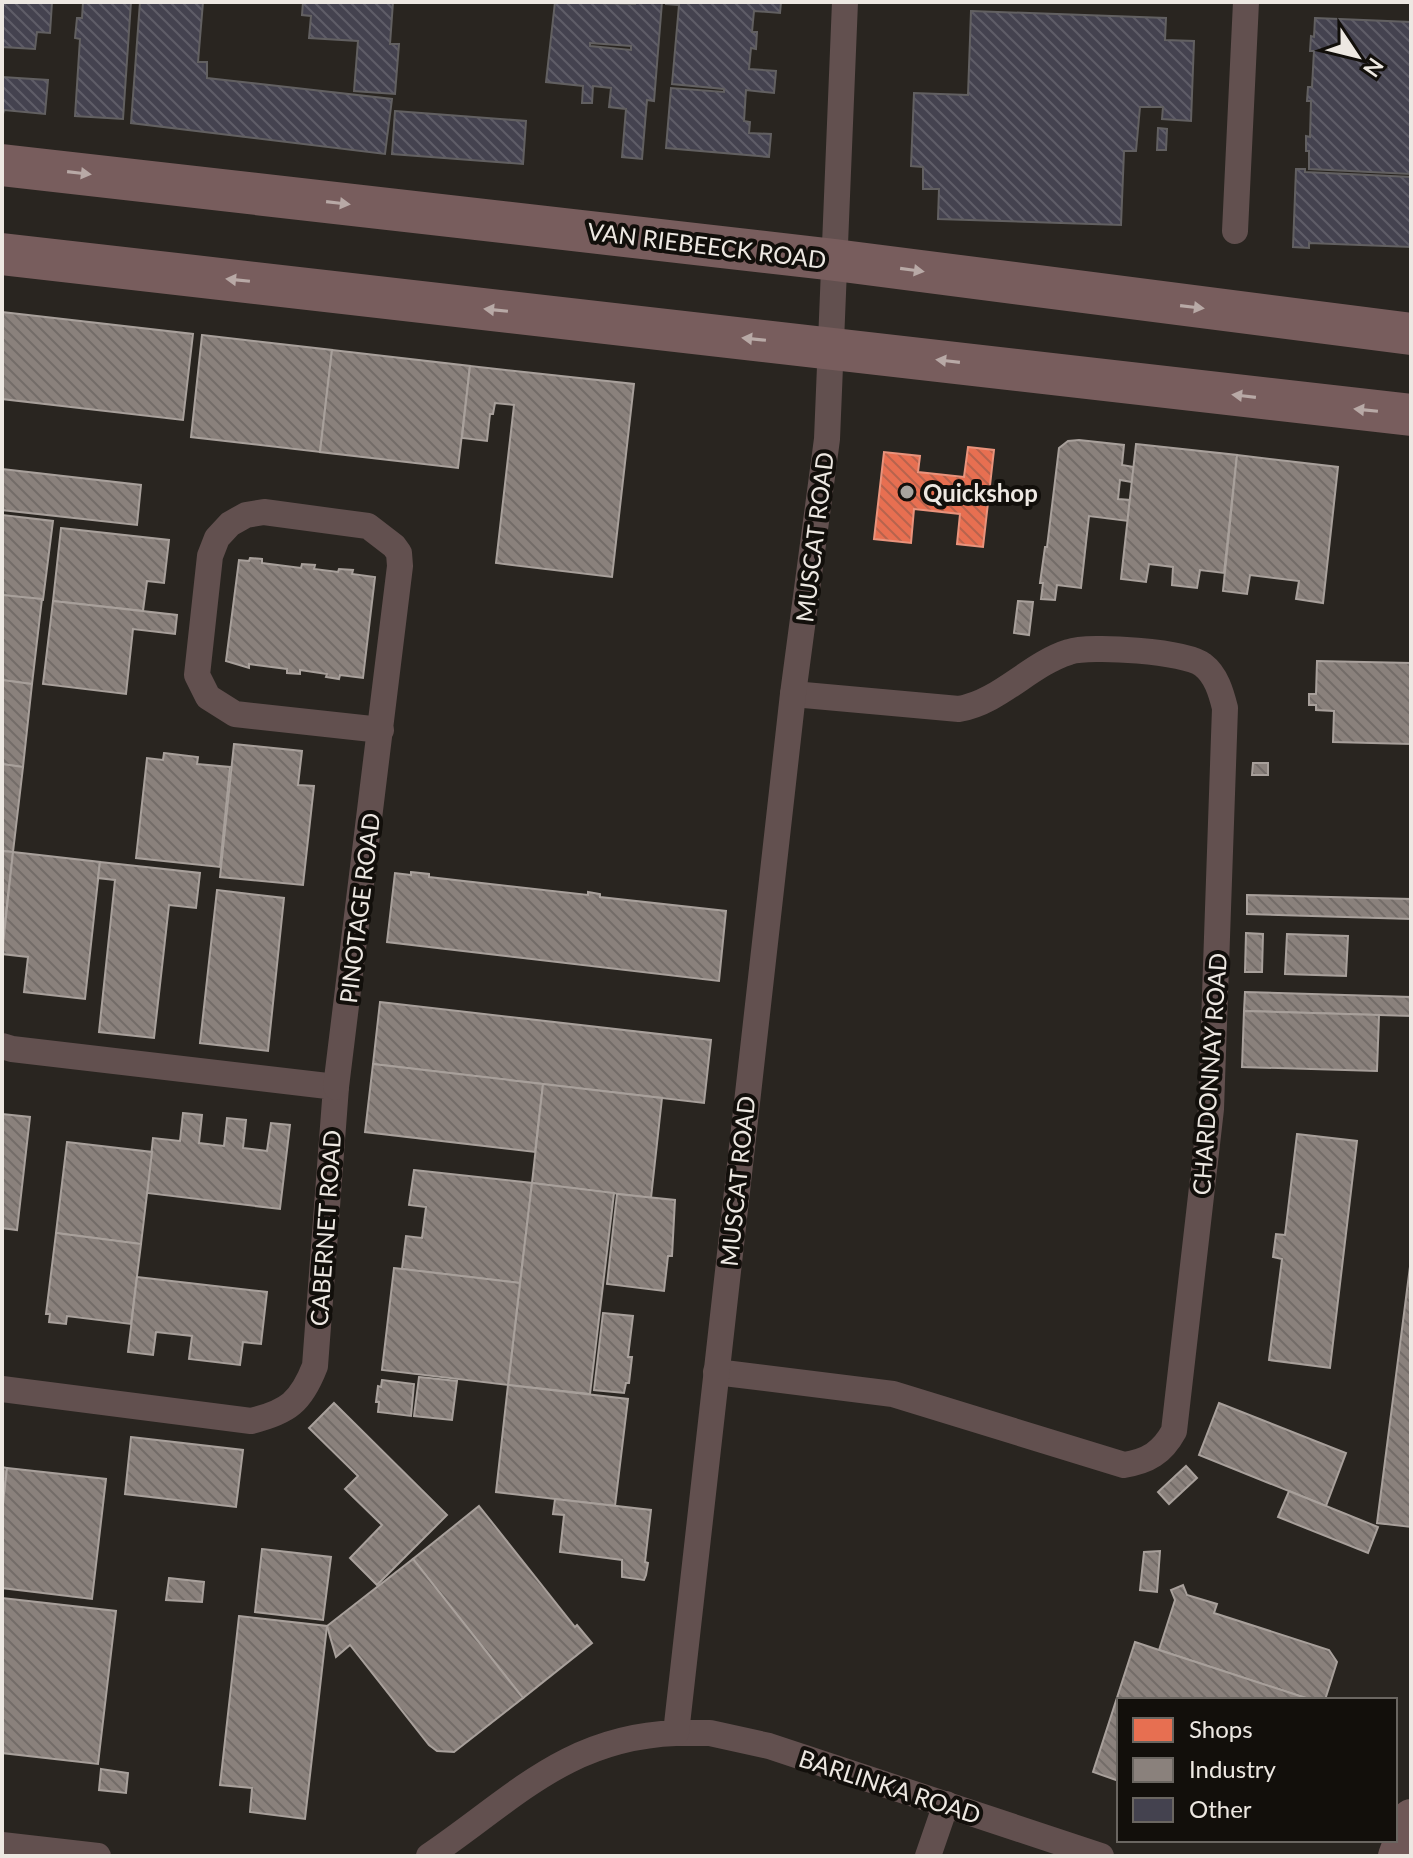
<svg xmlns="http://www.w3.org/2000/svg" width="1413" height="1858" viewBox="0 0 1413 1858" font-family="Lato,sans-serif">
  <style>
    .shops { fill: url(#shops-back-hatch); stroke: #e9937c; stroke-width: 2 }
    .industry { fill: url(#industry-back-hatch); stroke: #a8a09b; stroke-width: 2 }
    .building { fill: url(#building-back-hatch); stroke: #626061; stroke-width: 2; fill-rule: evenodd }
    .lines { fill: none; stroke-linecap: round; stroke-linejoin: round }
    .street { stroke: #62504f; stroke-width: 26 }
    .secondary { stroke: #6f5857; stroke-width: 38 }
    .primary { stroke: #785d5d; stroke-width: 42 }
    .oneway { fill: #b8a9a6 }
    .poi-dot { fill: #a8a49e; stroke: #120f0b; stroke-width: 3 }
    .labels { text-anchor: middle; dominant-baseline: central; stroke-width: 8; stroke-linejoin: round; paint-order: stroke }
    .street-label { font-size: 24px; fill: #ede8e2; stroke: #120f0b }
    .poi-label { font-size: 24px; font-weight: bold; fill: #ede8e2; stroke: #120f0b; text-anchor: start }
  </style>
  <defs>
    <pattern id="shops-back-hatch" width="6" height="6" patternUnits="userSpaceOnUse" patternTransform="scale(2)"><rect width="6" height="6" fill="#e76f51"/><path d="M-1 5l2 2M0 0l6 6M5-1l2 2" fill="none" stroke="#b7634d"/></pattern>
    <pattern id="industry-back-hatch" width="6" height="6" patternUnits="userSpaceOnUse" patternTransform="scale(2)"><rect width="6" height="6" fill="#8a817c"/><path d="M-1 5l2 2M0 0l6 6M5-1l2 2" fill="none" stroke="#736c68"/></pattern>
    <pattern id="building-back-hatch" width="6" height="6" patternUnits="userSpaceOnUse" patternTransform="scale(2)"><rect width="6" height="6" fill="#44424f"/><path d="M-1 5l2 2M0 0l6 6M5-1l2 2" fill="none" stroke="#5f5d68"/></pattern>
  </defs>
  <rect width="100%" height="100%" fill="#292520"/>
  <polygon class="shops" points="968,447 994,450 983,547 957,544 960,514 914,509 911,543 874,539 884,452 920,456 918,472 964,477"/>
  <g class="industry">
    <polygon points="2,312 193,334 183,420 2,399"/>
    <polygon points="202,335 332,350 320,452 191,437"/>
    <polygon points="332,350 470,366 458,468 320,452"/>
    <polygon points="470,366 634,384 612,577 496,563 514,405 495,403 493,414 490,414 487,441 462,438"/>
    <polygon points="1079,440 1124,445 1122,465 1134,467 1132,482 1120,480 1118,499 1130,500 1128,521 1089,516 1081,588 1057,585 1055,600 1041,599 1043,583 1040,583 1045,547 1047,547 1059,448 1068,441"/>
    <polygon points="1136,444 1237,455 1224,573 1200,570 1197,588 1172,585 1173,567 1149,564 1146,582 1121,579"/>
    <polygon points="1237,455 1338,467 1323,603 1296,599 1299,581 1250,575 1247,594 1223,591"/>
    <polygon points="2,469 141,485 137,525 2,510"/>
    <polygon points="2,515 53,521 43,600 2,595"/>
    <polygon points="61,528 169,540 164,583 147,581 143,611 53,601"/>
    <polygon points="250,558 262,559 262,563 301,568 302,564 315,565 314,569 338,572 339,569 353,570 352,574 375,577 363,678 340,675 339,679 326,677 327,674 300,670 300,674 287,673 287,669 249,664 249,668 226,661 239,560 249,561"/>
    <polygon points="2,595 42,599 32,684 2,680"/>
    <polygon points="53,601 177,615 175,634 133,629 126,694 43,684"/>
    <polygon points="1018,601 1033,602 1029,635 1014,633"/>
    <polygon points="1317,661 1411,663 1411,744 1333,742 1334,711 1316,710 1316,705 1309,705 1309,694 1316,694"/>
    <polygon points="2,680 32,684 23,767 2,764"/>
    <polygon points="234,744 302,751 298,785 314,786 303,885 220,877"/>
    <polygon points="164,753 198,757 197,764 230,767 220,867 136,858 147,758 163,760"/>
    <polygon points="1253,763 1268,763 1268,775 1252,775"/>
    <polygon points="2,764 23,767 13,852 2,851"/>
    <polygon points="2,851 13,852 2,947"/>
    <polygon points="13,852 100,862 85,999 24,992 28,957 2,954"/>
    <polygon points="100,862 200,873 196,908 169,905 154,1038 99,1032 115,880 98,878"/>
    <polygon points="411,872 429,874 429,877 588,895 588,892 600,894 600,897 726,911 719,981 387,942 395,873 411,875"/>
    <polygon points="217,890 284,898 268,1051 200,1043"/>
    <polygon points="1247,895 1411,899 1411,919 1247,914"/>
    <polygon points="1246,933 1263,934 1262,972 1245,972"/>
    <polygon points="1287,934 1348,936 1346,976 1285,974"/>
    <polygon points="1245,992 1411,997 1411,1016 1244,1011"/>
    <polygon points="380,1002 711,1040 704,1103 373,1064"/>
    <polygon points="1244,1011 1379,1015 1377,1071 1242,1067"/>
    <polygon points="373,1064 543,1084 535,1152 365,1132"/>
    <polygon points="543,1084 662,1098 651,1198 532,1183"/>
    <polygon points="183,1113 202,1115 199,1143 224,1146 227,1118 246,1120 243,1148 267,1151 271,1123 290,1125 280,1209 147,1193 153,1138 180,1141"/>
    <polygon points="2,1114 30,1117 17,1230 2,1228"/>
    <polygon points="1297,1134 1357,1141 1330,1368 1269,1360 1282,1259 1273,1257 1276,1234 1285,1235"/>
    <polygon points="67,1142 152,1152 141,1244 56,1233"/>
    <polygon points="414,1170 532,1183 520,1283 402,1269 406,1236 422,1238 426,1207 409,1205"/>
    <polygon points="532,1183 614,1193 590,1394 508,1385"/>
    <polygon points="617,1194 675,1200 672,1256 668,1256 664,1291 607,1284"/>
    <polygon points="56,1233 141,1244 131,1324 67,1316 66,1324 49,1322 50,1314 46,1314"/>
    <polygon points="1411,1259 1411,1527 1377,1523"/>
    <polygon points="394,1268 520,1283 508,1385 382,1370"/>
    <polygon points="137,1277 267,1292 261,1344 243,1342 240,1365 189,1359 192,1336 156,1332 153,1355 128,1352"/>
    <polygon points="603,1313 633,1316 628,1357 632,1357 629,1383 626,1383 624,1393 594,1390"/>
    <polygon points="419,1377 457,1381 452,1420 414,1416"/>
    <polygon points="382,1380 414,1384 411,1416 378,1412 379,1402 376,1402 378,1386 381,1387"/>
    <polygon points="508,1385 628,1399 615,1506 496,1492"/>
    <polygon points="334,1403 447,1515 377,1585 350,1558 382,1525 345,1489 358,1476 309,1428"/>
    <polygon points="1219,1403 1346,1453 1326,1506 1199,1455"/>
    <polygon points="131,1437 243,1450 236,1507 125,1494"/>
    <polygon points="1186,1466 1197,1478 1169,1504 1158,1492"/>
    <polygon points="2,1467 7,1468 2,1513"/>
    <polygon points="7,1468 106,1479 92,1599 2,1588 2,1513"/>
    <polygon points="1289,1491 1378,1527 1368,1553 1278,1517"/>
    <polygon points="555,1499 651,1510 645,1562 648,1563 646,1575 644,1580 622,1577 622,1560 560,1552 564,1515 553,1514"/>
    <polygon points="479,1506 575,1627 577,1625 592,1643 523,1698 413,1559"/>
    <polygon points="262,1549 331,1557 323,1620 255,1612"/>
    <polygon points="1160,1551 1157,1592 1140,1590 1144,1552"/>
    <polygon points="413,1559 523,1698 454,1752 437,1751 429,1745 350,1645 336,1657 327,1626"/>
    <polygon points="169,1578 204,1582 202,1602 166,1600"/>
    <polygon points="1183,1585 1187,1595 1217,1604 1214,1613 1329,1650 1337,1662 1325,1700 1312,1700 1159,1650 1175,1600 1171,1590"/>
    <polygon points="2,1598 116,1611 98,1764 2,1753"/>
    <polygon points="239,1616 327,1626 305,1819 250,1812 252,1788 220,1785"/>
    <polygon points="1135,1642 1159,1650 1312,1700 1119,1700 1119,1781 1093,1772"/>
    <polygon points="101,1769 128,1773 126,1793 99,1790"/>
  </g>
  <g class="building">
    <polygon points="2,2 52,2 50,33 37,32 35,49 2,47"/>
    <polygon points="83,2 131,2 123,119 75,116 80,39 75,38 77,18 82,18"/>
    <polygon points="140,2 203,2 198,62 207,62 207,78 392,99 385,154 131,123"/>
    <polygon points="303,2 393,2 390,44 399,44 395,94 354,91 358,41 309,38 311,16 302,15"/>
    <path d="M555,2L635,4V2H662L654,101L647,100L642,159L622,157L626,109L609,107L611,88L593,86L592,103H582L583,86L546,82ZM590,43L631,46V50L590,46Z"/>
    <polygon points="666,2 781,2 780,13 754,11 752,32 757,32 756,49 751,48 749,69 776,71 774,93 746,90 744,121 750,122 749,133 771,134 769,157 666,148 671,88 724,92 724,89 672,84 679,5 666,4"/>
    <polygon points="971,11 1166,18 1165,40 1194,41 1191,121 1162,119 1163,107 1140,107 1136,151 1124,151 1121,225 938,219 939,189 923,189 923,167 911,166 914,93 968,95"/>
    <polygon points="1315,18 1411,22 1411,174 1309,169 1309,151 1306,151 1306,136 1310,137 1311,101 1307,101 1308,87 1312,87 1314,51 1310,51 1311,36 1314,37"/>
    <polygon points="2,77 48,80 45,114 4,110 2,118"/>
    <polygon points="395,111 526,121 523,164 392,154"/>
    <polygon points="1158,128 1167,129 1166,150 1157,150"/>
    <polygon points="1296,169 1305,169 1305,172 1411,177 1411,247 1309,243 1309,248 1293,247"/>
  </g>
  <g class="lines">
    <g class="street">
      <polyline points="1235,231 1246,2"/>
      <path d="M2,1046L12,1049L336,1087L315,1366C301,1402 288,1412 251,1421L2,1389"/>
      <polyline points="336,1087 400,566 399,553 394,546 368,526 264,512 246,515 230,524 217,538 210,556 197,675 208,697 235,714 381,730"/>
      <path d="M716,1372L893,1394L1124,1465C1148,1461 1162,1453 1174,1431L1211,1109L1225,708C1221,692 1216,675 1203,665C1186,651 1090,645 1069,652C1030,664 1000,702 959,709L793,694"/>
      <polyline points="676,1733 710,1733 769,1746 1101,1856"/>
      <polyline points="2,1845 98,1856"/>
      <path d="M429,1856C513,1799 567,1737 676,1733L793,694L827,439L845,2"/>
      <polyline points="928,1856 946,1804"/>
    </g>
    <polyline class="secondary" points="1397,1856 1411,1818"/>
    <g class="primary">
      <polyline points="2,165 835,260 1411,334"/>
      <polyline points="2,254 1411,415"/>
    </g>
  </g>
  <defs><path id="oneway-solid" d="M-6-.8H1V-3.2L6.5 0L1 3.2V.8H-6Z" transform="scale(2)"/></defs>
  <g class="oneway">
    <use href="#oneway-solid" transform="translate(79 173) rotate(7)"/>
    <use href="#oneway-solid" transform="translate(338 203) rotate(7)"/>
    <use href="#oneway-solid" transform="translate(912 270) rotate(8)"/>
    <use href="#oneway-solid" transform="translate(238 280) rotate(-174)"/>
    <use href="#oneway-solid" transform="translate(1192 307) rotate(7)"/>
    <use href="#oneway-solid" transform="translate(496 310) rotate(-174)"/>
    <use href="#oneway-solid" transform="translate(754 339) rotate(-174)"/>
    <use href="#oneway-solid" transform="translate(948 361) rotate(-173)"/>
    <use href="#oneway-solid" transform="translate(1244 396) rotate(-173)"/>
    <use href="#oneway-solid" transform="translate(1366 410) rotate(-174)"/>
  </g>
  <circle class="poi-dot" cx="907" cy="492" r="8"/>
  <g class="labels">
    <g class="street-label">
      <text transform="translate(707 245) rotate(7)">VAN RIEBEECK ROAD</text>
      <text transform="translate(814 537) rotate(-83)">MUSCAT ROAD</text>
      <text transform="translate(359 908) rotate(-83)">PINOTAGE ROAD</text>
      <text transform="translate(1209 1074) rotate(-86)">CHARDONNAY ROAD</text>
      <text transform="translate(737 1181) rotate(-84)">MUSCAT ROAD</text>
      <text transform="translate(325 1228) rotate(-86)">CABERNET ROAD</text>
      <text transform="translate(890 1786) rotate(18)">BARLINKA ROAD</text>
    </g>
    <g class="poi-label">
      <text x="923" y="492">Quickshop</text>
    </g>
  </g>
  <rect width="1413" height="1858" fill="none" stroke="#ede8e2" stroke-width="8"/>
  <rect x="1117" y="1698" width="280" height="144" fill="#120f0b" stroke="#6a6661" stroke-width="2"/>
  <rect x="1133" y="1718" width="40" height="24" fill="#e76f51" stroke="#6a6661" stroke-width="2"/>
  <text x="1189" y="1738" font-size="24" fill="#ede8e2">Shops</text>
  <rect x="1133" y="1758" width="40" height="24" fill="#8a817c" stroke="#6a6661" stroke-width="2"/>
  <text x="1189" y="1778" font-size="24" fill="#ede8e2">Industry</text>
  <rect x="1133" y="1798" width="40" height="24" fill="#44424f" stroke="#6a6661" stroke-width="2"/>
  <text x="1189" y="1818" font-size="24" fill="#ede8e2">Other</text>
  <g transform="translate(1357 56) rotate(125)" stroke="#120f0b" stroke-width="6" paint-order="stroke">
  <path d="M0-6L14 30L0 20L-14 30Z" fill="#ede8e2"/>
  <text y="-12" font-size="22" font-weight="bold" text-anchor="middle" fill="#ede8e2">N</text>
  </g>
</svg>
